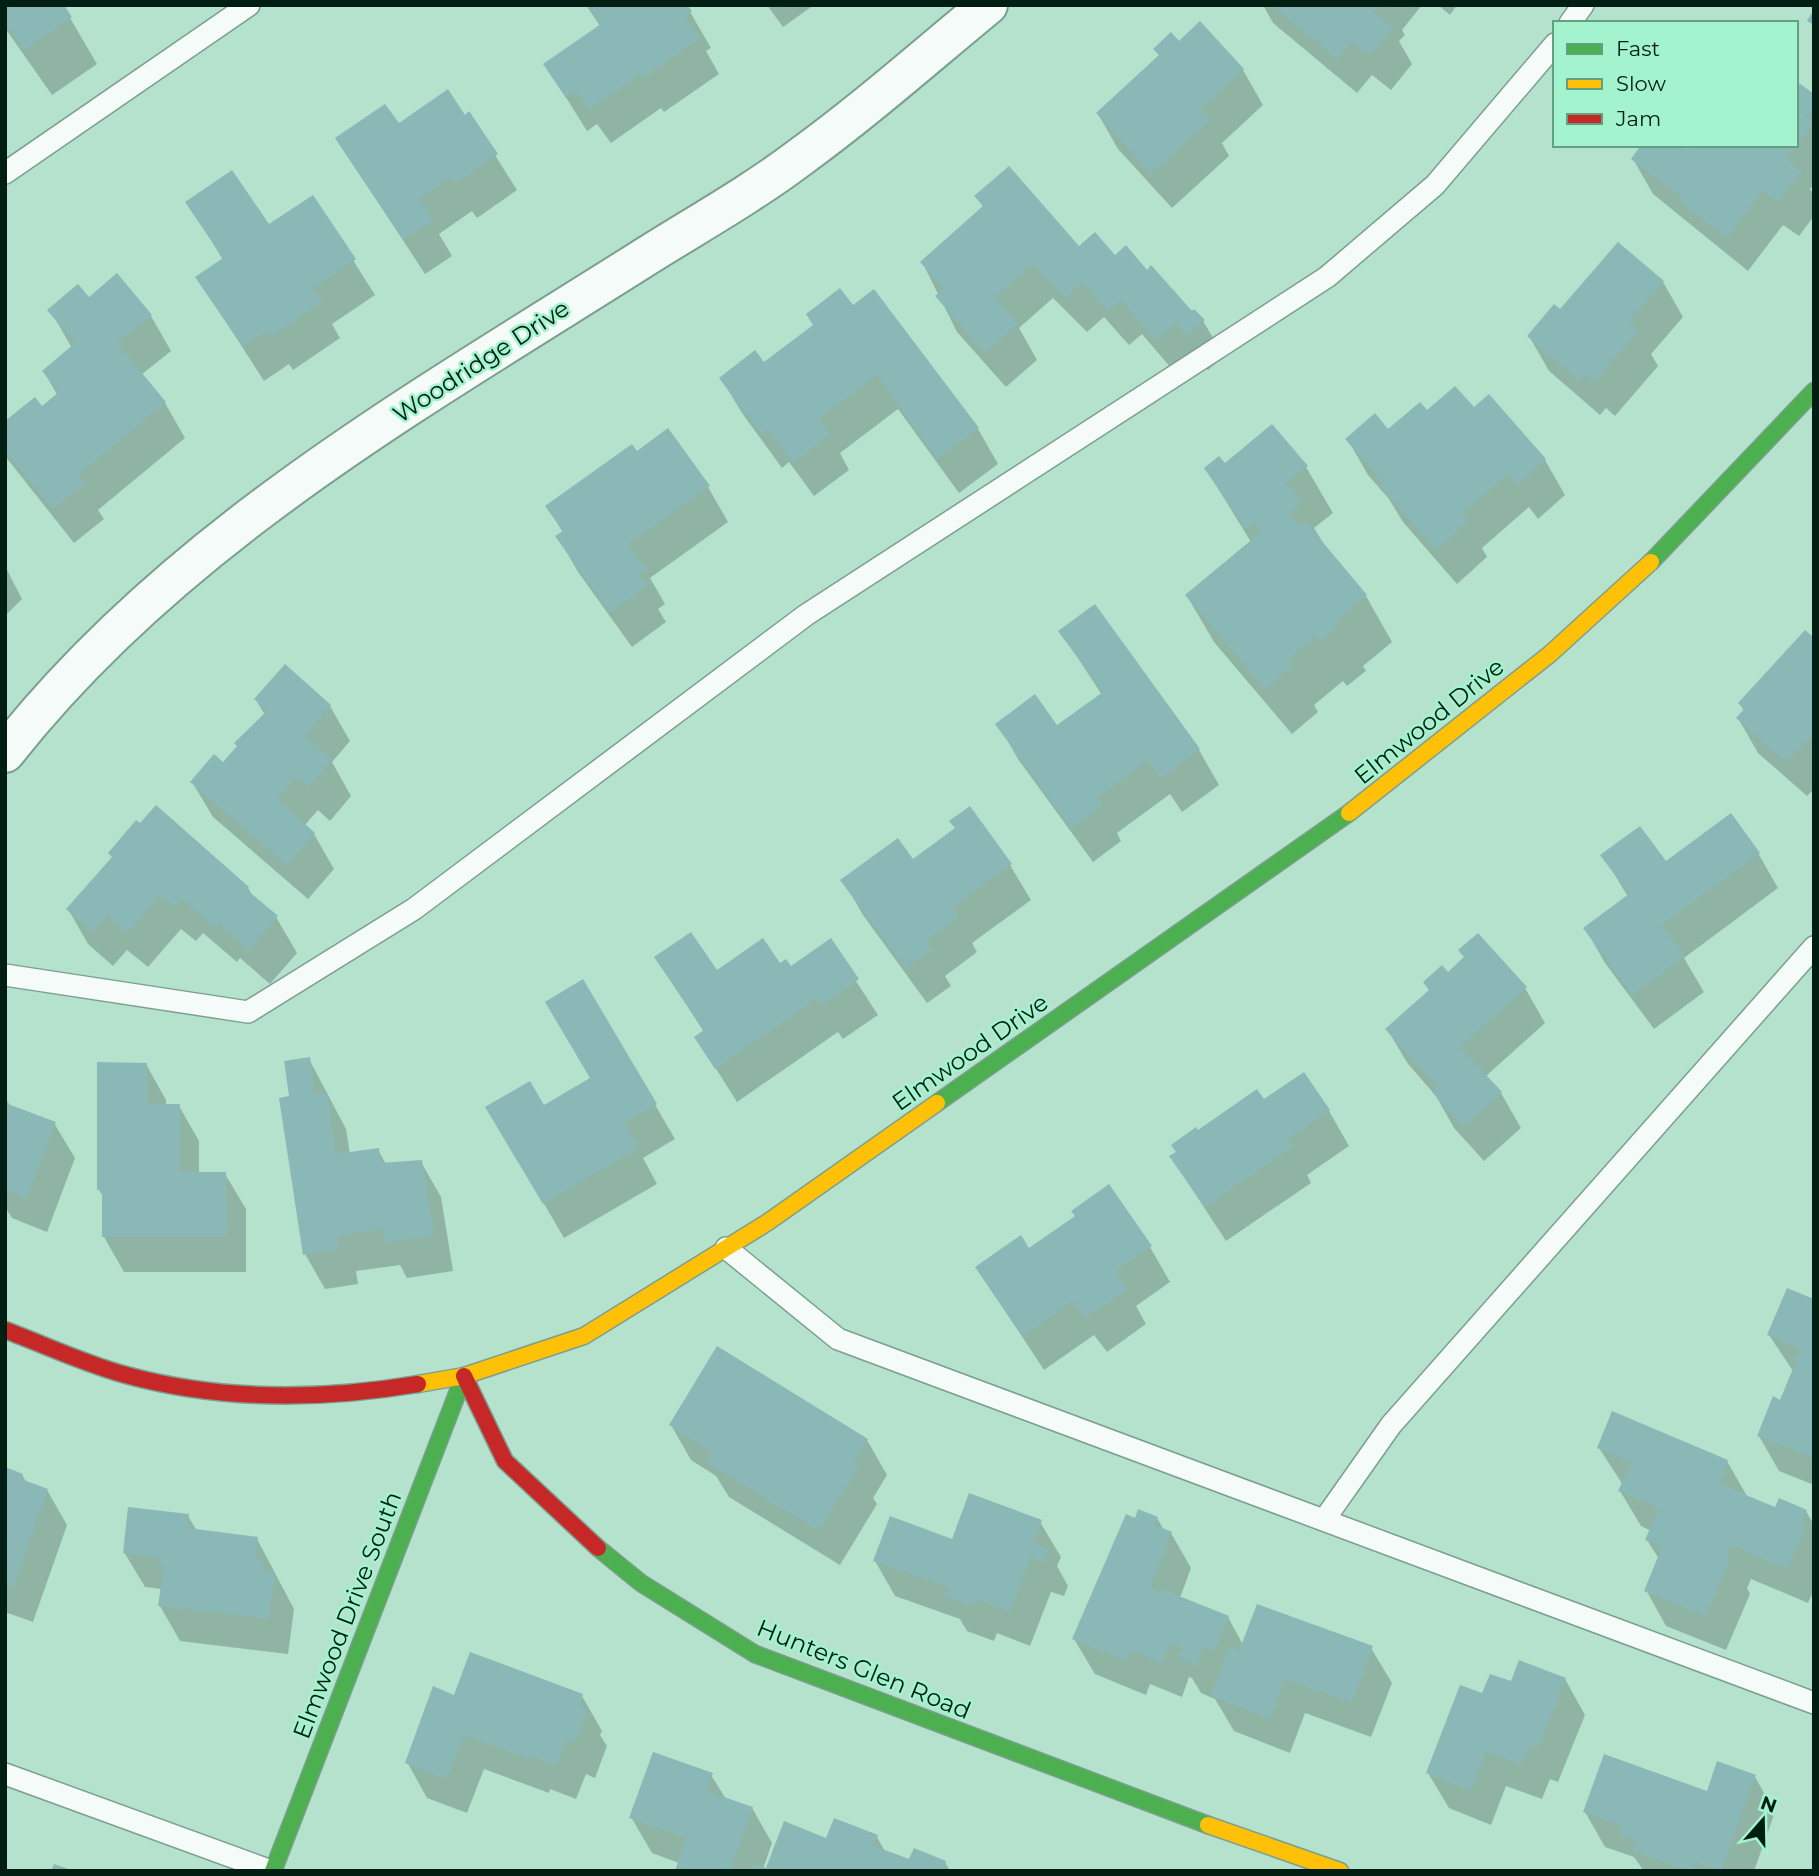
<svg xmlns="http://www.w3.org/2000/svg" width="1819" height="1876" viewBox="0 0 1819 1876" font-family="Montserrat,sans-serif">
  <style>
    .shadow { fill: #0003 }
    .building { fill: #8ab8b6 }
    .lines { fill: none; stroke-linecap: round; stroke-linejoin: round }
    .lane-casing { stroke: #7b9f8f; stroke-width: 24 }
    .street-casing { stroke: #7b9f8f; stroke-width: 42 }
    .fast-casing { stroke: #7b9f8f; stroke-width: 19 }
    .slow-casing { stroke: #7b9f8f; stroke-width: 19 }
    .jam-casing { stroke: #7b9f8f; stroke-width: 19 }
    .lane { stroke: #f4fbf8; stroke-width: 21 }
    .street { stroke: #f4fbf8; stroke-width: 38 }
    .fast { stroke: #4caf50; stroke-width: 16 }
    .slow { stroke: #ffc107; stroke-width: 16 }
    .jam { stroke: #c62828; stroke-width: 16 }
    .labels { text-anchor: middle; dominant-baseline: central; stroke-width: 5; stroke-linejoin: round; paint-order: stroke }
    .street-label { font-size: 24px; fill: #001f12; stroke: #a3f4ce }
  </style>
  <rect width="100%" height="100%" fill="#b5e2cd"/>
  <g class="shadow">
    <polygon points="5,5 70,18 97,64 52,95 5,28"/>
    <polygon points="586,5 686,5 711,48 706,51 719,74 664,112 661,108 611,143 597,124 587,131 545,64 600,26"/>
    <polygon points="767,5 814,5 783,27"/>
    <polygon points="1263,5 1422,5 1402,30 1405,35 1399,41 1412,64 1391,90 1372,75 1357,93 1273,23"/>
    <polygon points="1438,5 1457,5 1450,15"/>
    <polygon points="1200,23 1243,70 1263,105 1222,143 1229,156 1172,208 1118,149 1098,114 1160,57 1156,49 1179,43"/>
    <polygon points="1796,83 1814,96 1814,184 1810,189 1814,195 1814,216 1799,236 1783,225 1748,271 1653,194 1633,159 1688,152 1796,145"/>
    <polygon points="469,114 517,190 477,218 472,211 439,234 452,256 425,274 337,139 398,125 464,117"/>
    <polygon points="977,196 1079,249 1115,257 1147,272 1203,321 1224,356 1208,370 1197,357 1177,375 1142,334 1129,345 1104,317 1087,332 1053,298 1019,328 1037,360 1006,387 957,332 922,262 984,208"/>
    <polygon points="313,197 375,295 332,324 340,338 293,370 289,364 264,381 197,277 223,260 188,202 268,227"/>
    <polygon points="1663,282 1683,317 1651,354 1658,366 1615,416 1606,408 1600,415 1549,371 1529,336 1560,312"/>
    <polygon points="89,299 151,316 171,351 141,375 165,403 185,438 98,510 104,519 74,543 5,456 5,423 42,408 58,396 44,372 72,348 50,310"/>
    <polygon points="853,308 978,429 998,464 959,493 898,409 840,453 849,470 814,496 789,462 782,468 742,413 721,378 763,364 814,326"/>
    <polygon points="1488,396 1545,460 1565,495 1538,519 1529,507 1482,548 1487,557 1457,584 1403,522 1389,499 1368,475 1348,440 1388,432 1427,412 1474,409"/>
    <polygon points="637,454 708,487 728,522 650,578 665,604 658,609 666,622 632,647 578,572 558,537 563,533 548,507"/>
    <polygon points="1225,466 1306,467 1333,513 1314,528 1327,549 1366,596 1392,642 1363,666 1366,671 1347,686 1343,681 1314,705 1318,712 1292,734 1214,642 1187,596 1251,542 1206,469"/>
    <polygon points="5,566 22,599 5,616"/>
    <polygon points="1095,607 1199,750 1219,785 1182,812 1170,794 1117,833 1121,841 1093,862 1018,759 998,724 1057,728 1102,695 1061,632"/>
    <polygon points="1814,636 1814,789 1807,796 1758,753 1738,718 1744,711 1740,704"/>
    <polygon points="256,700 330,706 350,741 332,762 351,796 330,821 318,810 305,825 314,834 334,869 308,899 213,817 192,782 223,764 265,715"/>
    <polygon points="140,826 248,888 254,898 276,917 297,953 270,984 240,958 237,962 203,933 196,941 181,929 148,967 127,950 113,966 88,944 68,909"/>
    <polygon points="1758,853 1778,888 1684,958 1704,992 1654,1029 1605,963 1585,928 1628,897 1603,855 1666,863"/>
    <polygon points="913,861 1010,865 1031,900 972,943 977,952 945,976 951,986 927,1003 863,915 843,880"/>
    <polygon points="830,941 878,1015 843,1039 838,1032 737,1102 696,1037 704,1032 656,958 716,972 780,966 790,969"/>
    <polygon points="1460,950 1525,988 1545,1023 1485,1077 1501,1093 1521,1128 1484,1161 1454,1128 1436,1096 1408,1064 1387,1029 1465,959"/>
    <polygon points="583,981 675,1139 643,1158 657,1184 564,1238 488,1108 543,1107 592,1079"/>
    <polygon points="309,1059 346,1129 350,1154 378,1150 386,1164 421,1162 441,1197 453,1271 407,1278 400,1265 356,1271 358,1284 325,1289 305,1254 291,1097"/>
    <polygon points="146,1064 166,1100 166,1105 179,1106 199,1141 199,1174 225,1174 246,1209 246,1272 124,1272 104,1237 104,1198 99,1190"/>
    <polygon points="5,1098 11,1107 54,1123 75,1158 47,1232 12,1218 5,1207"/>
    <polygon points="1263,1102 1329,1111 1349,1146 1307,1175 1311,1183 1226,1241 1171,1157"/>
    <polygon points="1150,1247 1170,1282 1136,1306 1146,1324 1107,1352 1094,1335 1044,1370 977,1268 1029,1250"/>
    <polygon points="1814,1301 1814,1485 1779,1471 1759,1436 1781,1402 1793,1371 1769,1335"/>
    <polygon points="671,1425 867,1440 887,1475 873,1498 877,1504 840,1565 729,1497 716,1476 691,1460"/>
    <polygon points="1599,1448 1727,1461 1747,1496 1776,1510 1806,1511 1814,1525 1814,1590 1808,1603 1751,1579 1747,1588 1750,1594 1726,1650 1666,1626 1646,1590 1659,1559 1647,1540 1651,1531 1641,1526 1620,1491 1623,1485"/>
    <polygon points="5,1469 22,1475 27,1483 47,1490 67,1525 33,1622 5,1612"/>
    <polygon points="188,1516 197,1531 257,1539 294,1609 288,1654 180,1641 160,1606 162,1589 145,1587 124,1552"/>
    <polygon points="1157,1518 1164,1530 1171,1533 1191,1568 1180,1598 1228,1617 1243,1645 1371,1648 1392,1683 1371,1737 1305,1713 1290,1753 1234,1731 1215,1699 1201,1693 1192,1678 1189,1677 1182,1697 1150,1684 1146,1695 1095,1674 1074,1639 1136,1520"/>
    <polygon points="1040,1522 1061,1557 1057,1566 1068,1586 1064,1596 1051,1592 1030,1646 997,1633 994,1641 967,1631 960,1619 895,1596 875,1561"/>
    <polygon points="1565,1679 1585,1715 1558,1782 1550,1779 1542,1799 1506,1786 1491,1825 1449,1808 1428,1773 1483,1696"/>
    <polygon points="582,1696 602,1731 600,1735 607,1746 595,1778 586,1774 576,1799 550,1789 549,1793 484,1769 467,1813 427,1798 407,1762 455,1697"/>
    <polygon points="711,1775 726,1799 752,1808 772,1843 763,1869 767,1870 827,1840 877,1837 886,1853 910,1862 945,1862 950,1871 677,1871 679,1863 652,1853 631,1817"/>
    <polygon points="1755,1777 1775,1812 1754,1871 1644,1871 1634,1857 1605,1847 1585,1812 1708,1794"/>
  </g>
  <g class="building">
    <polygon points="5,5 64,5 72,17 24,50 5,23"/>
    <polygon points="588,5 688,5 692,12 685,16 700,38 643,78 640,74 589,109 576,90 566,98 543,64 601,24"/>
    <polygon points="1272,5 1380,5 1374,12 1393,28 1370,56 1352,41 1337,59"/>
    <polygon points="1814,9 1814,25 1807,21"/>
    <polygon points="1200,21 1244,69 1200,109 1210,120 1151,174 1096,113 1159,55 1153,49 1171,32 1179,41"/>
    <polygon points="1796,81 1814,94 1814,107 1806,117 1814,122 1786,160 1802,171 1778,202 1762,191 1728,238 1679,201 1682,197 1631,159 1641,145 1683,145 1688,149 1691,145 1796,145"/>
    <polygon points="448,89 465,115 469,111 498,154 455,184 451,177 419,199 433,220 403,240 335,138 385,104 399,123"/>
    <polygon points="1009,166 1079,246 1095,232 1115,255 1126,245 1147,270 1151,265 1192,311 1194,309 1205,320 1187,336 1176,323 1156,341 1121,300 1108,311 1083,283 1066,298 1032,264 995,297 1018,324 985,353 935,296 944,289 920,262 983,206 974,196"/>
    <polygon points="232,170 269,224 313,195 356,259 312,289 322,302 272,336 267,330 243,347 195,277 223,258 185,202"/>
    <polygon points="1618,242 1664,281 1629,321 1639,330 1594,382 1586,374 1579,381 1527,336 1554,304 1560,309"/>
    <polygon points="117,273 152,315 117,343 166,402 78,475 85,483 53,509 5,452 5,421 35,397 42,406 59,392 42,371 75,343 47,310 78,284 89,297"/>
    <polygon points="840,288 853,305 874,289 979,428 937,459 877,375 819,419 830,434 793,463 768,429 761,434 719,378 755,350 764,362 813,325 806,314"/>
    <polygon points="1455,386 1474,407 1489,394 1546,459 1517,485 1508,474 1462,514 1468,521 1436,550 1380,486 1384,483 1345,439 1375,413 1388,429 1420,402 1427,410"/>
    <polygon points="1272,424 1308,466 1286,483 1302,502 1289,513 1300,526 1305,521 1367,595 1337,620 1340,624 1320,642 1315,636 1288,660 1293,665 1265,689 1185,595 1261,532 1254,523 1246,529 1204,468 1219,456 1225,463"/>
    <polygon points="668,428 710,486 628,544 646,569 639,574 647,586 610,613 555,536 563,531 545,506 632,444 637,451"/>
    <polygon points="1095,604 1200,749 1161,778 1148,760 1097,798 1103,805 1071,828 995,724 1035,694 1057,725 1103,692 1058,631"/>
    <polygon points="1805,630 1812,636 1814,634 1814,734 1786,763 1736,718 1744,709 1738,703"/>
    <polygon points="285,664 331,705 305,736 332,760 309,787 297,776 277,799 315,833 287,865 190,782 214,754 223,762 237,746 234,743 267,711 254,699"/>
    <polygon points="156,805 249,887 247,890 278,916 249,950 219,924 216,928 182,899 175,907 160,895 127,933 107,916 92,932 66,909 112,857 108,853 136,820 140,823"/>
    <polygon points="970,806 1012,864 952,908 959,917 926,941 932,950 906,969 840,880 898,838 913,859 955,828 949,821"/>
    <polygon points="1731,813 1760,853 1661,925 1685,956 1632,995 1583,928 1629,894 1600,855 1640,826 1666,861"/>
    <polygon points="691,932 717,970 763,938 780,963 786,959 791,966 831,938 859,979 822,1005 817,998 715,1069 694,1037 704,1030 654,957"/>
    <polygon points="1478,933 1527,987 1460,1047 1502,1092 1463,1127 1432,1092 1438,1087 1385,1029 1429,990 1423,982 1442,965 1448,972 1464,957 1458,950"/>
    <polygon points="583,979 657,1104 624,1123 639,1148 543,1204 485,1107 530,1081 544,1105 590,1078 545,1002"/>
    <polygon points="310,1057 315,1094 327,1092 336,1154 379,1148 381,1163 422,1160 434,1236 385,1243 383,1229 337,1236 339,1249 303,1255 279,1098 289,1096 284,1061"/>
    <polygon points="97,1062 147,1063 147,1104 180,1104 180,1172 226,1172 227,1237 102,1237 102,1190 97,1190"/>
    <polygon points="1304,1072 1330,1110 1288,1139 1292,1147 1205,1207 1169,1156 1176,1152 1171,1145 1196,1127 1198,1130 1257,1089 1264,1099"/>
    <polygon points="5,1103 56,1122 27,1198 5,1189"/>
    <polygon points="1109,1184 1152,1246 1115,1271 1128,1289 1085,1318 1073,1301 1022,1336 975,1267 1021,1235 1029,1248 1075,1216 1071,1211"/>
    <polygon points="1787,1288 1814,1299 1814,1458 1757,1436 1773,1396 1780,1400 1801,1349 1767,1335"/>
    <polygon points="717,1346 868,1439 853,1464 858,1468 819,1531 706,1462 712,1452 669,1425"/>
    <polygon points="1612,1411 1728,1460 1719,1484 1775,1507 1779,1498 1807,1510 1801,1523 1806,1525 1788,1569 1730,1545 1726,1556 1731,1557 1706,1616 1644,1591 1662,1547 1645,1540 1659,1508 1618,1491 1631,1462 1597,1448"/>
    <polygon points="5,1467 23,1474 21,1479 48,1489 13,1588 5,1585"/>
    <polygon points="969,1493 1042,1520 1033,1543 1049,1549 1044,1562 1031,1557 1010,1612 977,1599 974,1607 945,1596 948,1587 873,1561 890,1516 952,1539"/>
    <polygon points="128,1507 189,1514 188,1528 258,1537 255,1559 264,1561 263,1571 275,1572 269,1619 158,1606 164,1564 158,1563 158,1557 123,1553"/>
    <polygon points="1138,1509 1158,1517 1155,1525 1172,1532 1150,1588 1163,1593 1164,1590 1229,1616 1215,1651 1204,1647 1196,1666 1179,1658 1183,1648 1169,1643 1162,1663 1130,1650 1126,1661 1072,1639 1126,1514 1135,1518"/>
    <polygon points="1257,1604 1373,1646 1352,1703 1285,1679 1270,1719 1211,1696 1229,1647 1239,1651"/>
    <polygon points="470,1652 583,1694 579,1706 587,1709 575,1743 566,1740 556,1765 530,1755 529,1759 464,1735 447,1779 405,1763 433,1686 454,1695"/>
    <polygon points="1519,1660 1566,1678 1538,1748 1530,1745 1522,1765 1486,1751 1471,1791 1426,1773 1460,1685 1482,1693 1490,1674 1511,1681"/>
    <polygon points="653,1752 713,1773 706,1791 753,1807 730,1871 675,1871 686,1838 629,1818"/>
    <polygon points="1604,1754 1707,1791 1717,1761 1756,1775 1721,1871 1696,1861 1693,1871 1688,1871 1633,1851 1636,1841 1619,1835 1622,1826 1583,1812"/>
    <polygon points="834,1818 878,1835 874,1846 909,1859 914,1848 946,1861 943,1871 751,1871 753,1863 766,1868 784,1821 826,1838"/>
    <polygon points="54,1864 71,1870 71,1871 51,1871"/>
  </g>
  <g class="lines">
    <defs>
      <g id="lane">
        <polyline points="1570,23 1583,5"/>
        <polyline points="5,173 249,5"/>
        <polyline points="5,975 248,1012 414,909 806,615 1327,277 1435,185 1555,44"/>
        <polyline points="726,1248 838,1339 1814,1703"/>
        <polyline points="1324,1520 1391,1425 1814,947"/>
        <polyline points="5,1774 271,1871"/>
      </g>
      <path id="street" d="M5,753C173,539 416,402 642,259C694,226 750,195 799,158C864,111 926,56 988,5"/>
      <g id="fast">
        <polyline points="1651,562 1814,391"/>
        <polyline points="937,1103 1349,813"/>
        <polyline points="598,1548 641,1583 755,1654 1208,1825"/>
        <polyline points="273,1871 464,1376"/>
      </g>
      <g id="slow">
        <polyline points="1349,813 1550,654 1651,562"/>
        <polyline points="418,1384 464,1376 584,1336 768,1222 937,1103"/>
        <polyline points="1208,1825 1340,1871"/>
      </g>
      <g id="jam">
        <path d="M5,1330C45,1345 85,1364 126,1375C221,1401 322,1400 418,1384"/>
        <polyline points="464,1376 505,1461 598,1548"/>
      </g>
    </defs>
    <use href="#lane" class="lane-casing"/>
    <use href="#street" class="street-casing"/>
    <use href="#fast" class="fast-casing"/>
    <use href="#slow" class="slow-casing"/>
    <use href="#jam" class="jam-casing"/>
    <use href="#lane" class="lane"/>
    <use href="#street" class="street"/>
    <use href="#fast" class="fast"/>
    <use href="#slow" class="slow"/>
    <use href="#jam" class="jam"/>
  </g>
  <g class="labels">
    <g class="street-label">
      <text transform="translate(481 361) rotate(-33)">Woodridge Drive</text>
      <text transform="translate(1429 721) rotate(-39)">Elmwood Drive</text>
      <text transform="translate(970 1052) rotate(-35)">Elmwood Drive</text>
      <text transform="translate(347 1615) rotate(-69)">Elmwood Drive South</text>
      <text transform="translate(864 1669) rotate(22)">Hunters Glen Road</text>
    </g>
  </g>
  <rect width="1819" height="1876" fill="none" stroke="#001f12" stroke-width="14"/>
  <rect x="1553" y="21" width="245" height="126" fill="#a3f4ce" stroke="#629f83" stroke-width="2"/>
  <rect x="1567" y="44" width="35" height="10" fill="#4caf50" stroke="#629f83" stroke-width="2"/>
  <text x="1616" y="56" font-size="21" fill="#001f12">Fast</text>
  <rect x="1567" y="79" width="35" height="10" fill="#ffc107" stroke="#629f83" stroke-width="2"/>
  <text x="1616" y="91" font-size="21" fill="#001f12">Slow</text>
  <rect x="1567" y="114" width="35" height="10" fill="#c62828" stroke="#629f83" stroke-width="2"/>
  <text x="1616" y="126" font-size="21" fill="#001f12">Jam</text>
  <g transform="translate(1763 1820) rotate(20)" stroke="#a3f4ce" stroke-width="5" paint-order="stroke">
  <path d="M0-5L12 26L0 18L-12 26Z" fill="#001f12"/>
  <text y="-10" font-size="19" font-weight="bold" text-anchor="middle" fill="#001f12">N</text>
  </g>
</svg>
